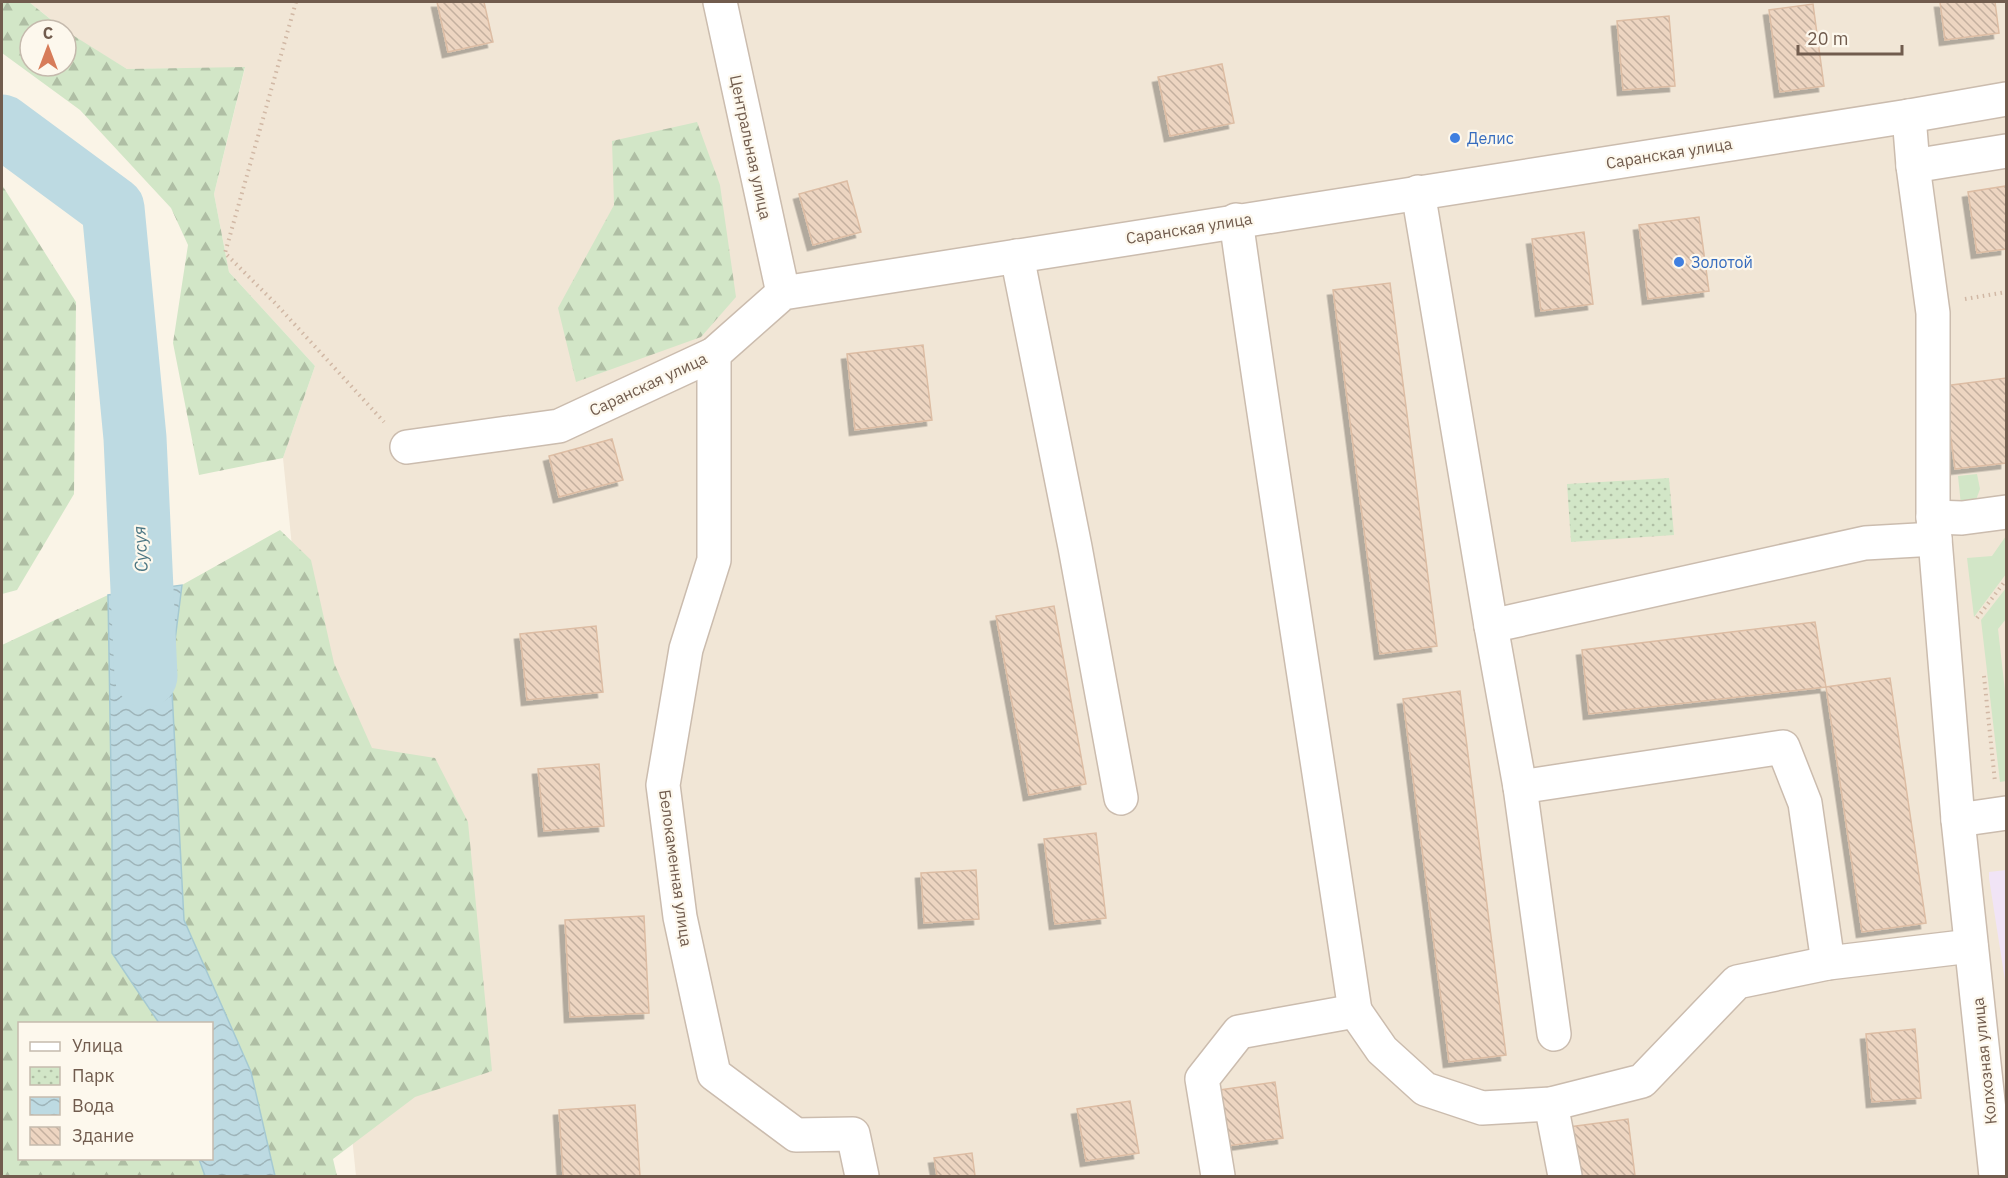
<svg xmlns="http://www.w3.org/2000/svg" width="2008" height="1178" viewBox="0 0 2008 1178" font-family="'IBM Plex Sans',sans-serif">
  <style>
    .residential { fill: #f1e6d6 }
    .education { fill: #f1e4f6 }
    .green { fill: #d2e6c7 }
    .forest { fill: url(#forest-firs) }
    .park { fill: url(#park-dots) }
    .water { fill: url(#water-waves); stroke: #a5c9d2; stroke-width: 1.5 }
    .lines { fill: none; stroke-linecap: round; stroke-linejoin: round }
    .river { stroke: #bddae2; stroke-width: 63 }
    .building { fill: url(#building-back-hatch); stroke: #ddbda4; stroke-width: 1.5; filter: url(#shadow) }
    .minor-casing { stroke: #cbbcae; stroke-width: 36 }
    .path { stroke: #d1b8a5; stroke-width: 4; stroke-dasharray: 1.5 4.5; stroke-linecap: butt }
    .minor { stroke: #fff; stroke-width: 33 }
    .shop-dot { fill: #3f7fe0; stroke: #fdf8ed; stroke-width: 2 }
    .labels { text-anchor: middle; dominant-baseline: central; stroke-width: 4.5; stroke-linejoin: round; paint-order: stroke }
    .shop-label { font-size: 16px; fill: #366cbe; stroke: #fdf8ed; text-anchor: start }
    .street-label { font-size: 16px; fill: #715c4e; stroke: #fdf8ed }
    .water-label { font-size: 18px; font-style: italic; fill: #4a7582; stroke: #fdf8ed }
  </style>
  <defs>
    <pattern id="forest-firs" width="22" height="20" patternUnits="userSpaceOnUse" patternTransform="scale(1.5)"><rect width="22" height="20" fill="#d2e6c7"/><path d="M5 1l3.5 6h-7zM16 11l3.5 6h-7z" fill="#afbea4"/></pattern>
    <pattern id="park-dots" width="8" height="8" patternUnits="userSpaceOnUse" patternTransform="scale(1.5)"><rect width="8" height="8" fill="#d2e6c7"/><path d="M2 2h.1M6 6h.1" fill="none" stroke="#afbea4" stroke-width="1.8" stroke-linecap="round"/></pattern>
    <pattern id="water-waves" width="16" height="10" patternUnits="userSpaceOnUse" patternTransform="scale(1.5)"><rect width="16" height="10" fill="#bddae2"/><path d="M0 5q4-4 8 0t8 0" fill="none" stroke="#9eb4b9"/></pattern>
    <pattern id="building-back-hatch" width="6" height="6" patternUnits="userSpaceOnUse" patternTransform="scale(1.5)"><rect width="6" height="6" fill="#edd5c1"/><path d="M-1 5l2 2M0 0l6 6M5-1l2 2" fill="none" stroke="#c4b09f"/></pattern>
    <filter id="shadow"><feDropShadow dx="-5.5" dy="5.5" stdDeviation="0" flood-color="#0004"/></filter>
  </defs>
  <rect width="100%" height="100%" fill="#faf4e7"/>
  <polygon class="residential" points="29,2 2006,2 2006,1176 356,1176 283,458 315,366 229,272 214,194 245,68 127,69 72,36"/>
  <polygon class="education" points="2006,870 2006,987 1989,878 1989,872"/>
  <g class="green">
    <polygon points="1977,474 1980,489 1976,500 1961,505 1958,476"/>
    <polygon points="2006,536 2006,574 1974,617 1967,558 1992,556"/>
    <polygon points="2006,588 2006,619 1998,629 2006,700 2006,781 2000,782 1981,620"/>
  </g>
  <g class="forest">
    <polygon points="2,2 29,2 64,30 30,30 30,66 66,66 66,31 127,69 245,67 214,194 229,272 315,366 283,458 199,475 173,343 188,245 171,208 80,110 2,53"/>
    <polygon points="697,122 720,185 736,297 701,337 576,382 558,308 614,205 612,141"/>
    <polygon points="2,185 76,302 74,494 17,590 2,594"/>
    <polygon points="280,530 311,560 334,663 372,748 435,758 468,822 492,1071 415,1097 333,1159 337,1176 275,1176 251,1072 184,920 171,672 182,585"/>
    <polygon points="108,595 112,835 112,953 159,1023 20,1024 20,1158 199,1159 205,1176 2,1176 2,645"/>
  </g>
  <polygon class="park" points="1669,478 1674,535 1571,542 1567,484"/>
  <polygon class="water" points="182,585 171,672 184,920 251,1072 275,1176 205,1176 199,1159 212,1158 212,1024 159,1023 112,953 112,835 108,595"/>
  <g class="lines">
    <polyline class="river" points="2,126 113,208 135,438 146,676"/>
  </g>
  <g class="building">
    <polygon points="437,2 484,2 493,42 448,52"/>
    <polygon points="1940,2 1995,2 1999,33 1945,40"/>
    <polygon points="1813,4 1824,86 1780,92 1769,10"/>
    <polygon points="1669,16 1675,86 1623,90 1617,21"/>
    <polygon points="1222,64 1234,123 1170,136 1158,77"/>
    <polygon points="847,181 861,232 813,245 799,194"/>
    <polygon points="2006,186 2006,249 1977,253 1968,192"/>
    <polygon points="1699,217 1709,291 1648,299 1639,225"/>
    <polygon points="1584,232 1593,304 1541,311 1532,239"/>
    <polygon points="1390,283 1437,646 1380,654 1333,290"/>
    <polygon points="923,345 932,420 855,430 847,354"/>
    <polygon points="2006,378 2006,463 1955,469 1944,386"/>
    <polygon points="612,439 623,480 559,497 549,456"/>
    <polygon points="1054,606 1086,784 1029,795 996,616"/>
    <polygon points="1815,622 1826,687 1589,714 1582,650"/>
    <polygon points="596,626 603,692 527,700 520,634"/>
    <polygon points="1890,678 1926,923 1862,932 1826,687"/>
    <polygon points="1460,691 1506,1055 1449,1062 1403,699"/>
    <polygon points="599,764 604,826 544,831 538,769"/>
    <polygon points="1096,833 1106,918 1055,924 1044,839"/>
    <polygon points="976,870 979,919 924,923 921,873"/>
    <polygon points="644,916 649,1013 570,1017 565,920"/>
    <polygon points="1915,1029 1921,1098 1872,1102 1866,1034"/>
    <polygon points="1275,1082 1283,1138 1228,1146 1220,1090"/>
    <polygon points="1130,1101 1139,1153 1086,1161 1077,1109"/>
    <polygon points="635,1105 640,1176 563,1176 559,1110"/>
    <polygon points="1628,1119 1635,1176 1576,1176 1569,1127"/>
    <polygon points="972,1153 975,1176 937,1176 934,1158"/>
  </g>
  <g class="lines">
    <defs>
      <g id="minor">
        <polyline points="720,2 783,293"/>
        <polyline points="1909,116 1913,166 1933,313 1933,517 1935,539 1958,820 1996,1176"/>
        <polyline points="1913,166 2006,151"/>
        <polyline points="1418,192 1491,626 1520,787 1554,1034"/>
        <path d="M1236,220C1273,484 1316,747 1355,1011"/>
        <polyline points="1017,256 1075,547 1121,798"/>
        <polyline points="714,354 714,560 686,649 663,785 680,917 714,1074 796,1135 853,1134 862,1176"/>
        <polyline points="407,447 559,426 714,354 783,293 1909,116 2006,99"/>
        <polyline points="1933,517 1962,518 2006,512"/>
        <polyline points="1491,626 1865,543 1935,539"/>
        <polyline points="1520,787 1783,747 1805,803 1828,963"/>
        <polyline points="1958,820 2006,813"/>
        <polyline points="1551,1104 1565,1176"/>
        <polyline points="1218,1176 1202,1079 1239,1032 1355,1011 1382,1050 1425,1089 1482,1108 1551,1104 1642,1081 1737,982 1828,963 1971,946"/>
      </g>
    </defs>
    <use href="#minor" class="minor-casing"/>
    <g class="path">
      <polyline points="296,2 225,253 276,304 384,422"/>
      <polyline points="1965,299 2006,292"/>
      <polyline points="1977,618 2006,580"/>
      <polyline points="1984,676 1995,782"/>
    </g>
    <use href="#minor" class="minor"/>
  </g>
  <g class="shop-dot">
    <circle cx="1455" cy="138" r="6"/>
    <circle cx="1679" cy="262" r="6"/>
  </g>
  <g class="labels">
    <g class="shop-label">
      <text x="1467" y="138">Делис</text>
      <text x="1691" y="262">Золотой</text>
    </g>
    <g class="street-label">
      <text transform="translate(751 147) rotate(78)">Центральная улица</text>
      <text transform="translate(1669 153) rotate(-9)">Саранская улица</text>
      <text transform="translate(1189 228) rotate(-9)">Саранская улица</text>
      <text transform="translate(648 384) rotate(-25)">Саранская улица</text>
      <text transform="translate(676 868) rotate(82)">Белокаменная улица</text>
      <text transform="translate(1984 1061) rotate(-96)">Колхозная улица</text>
    </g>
    <g class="water-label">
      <text transform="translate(140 549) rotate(-93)">Сусуя</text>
    </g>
  </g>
  <rect width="2008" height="1178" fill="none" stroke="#715c4e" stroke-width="6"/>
  <rect x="18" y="1022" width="195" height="138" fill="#fdf8ed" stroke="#c5baad" stroke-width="1.5"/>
  <rect x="30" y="1042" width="30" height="9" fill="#ffffff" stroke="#c5baad" stroke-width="1.5"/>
  <text x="72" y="1052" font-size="18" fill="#715c4e">Улица</text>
  <rect x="30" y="1067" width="30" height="18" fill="url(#park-dots)" stroke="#c5baad" stroke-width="1.5"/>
  <text x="72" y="1082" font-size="18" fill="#715c4e">Парк</text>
  <rect x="30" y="1097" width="30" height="18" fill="url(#water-waves)" stroke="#c5baad" stroke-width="1.5"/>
  <text x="72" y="1112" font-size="18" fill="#715c4e">Вода</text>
  <rect x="30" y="1127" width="30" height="18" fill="url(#building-back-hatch)" stroke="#c5baad" stroke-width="1.5"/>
  <text x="72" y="1142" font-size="18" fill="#715c4e">Здание</text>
  <g transform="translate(48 48)"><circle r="28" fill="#fdf8ed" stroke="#c5baad" stroke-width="1.5"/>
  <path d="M0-4.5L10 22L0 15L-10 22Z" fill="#d77c59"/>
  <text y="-9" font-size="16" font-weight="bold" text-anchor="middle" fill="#715c4e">С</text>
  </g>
  <path d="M1798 45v9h104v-9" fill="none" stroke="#715c4e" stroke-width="3"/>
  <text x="1807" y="45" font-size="18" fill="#715c4e" stroke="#fdf8ed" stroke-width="4.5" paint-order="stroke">20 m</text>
</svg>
